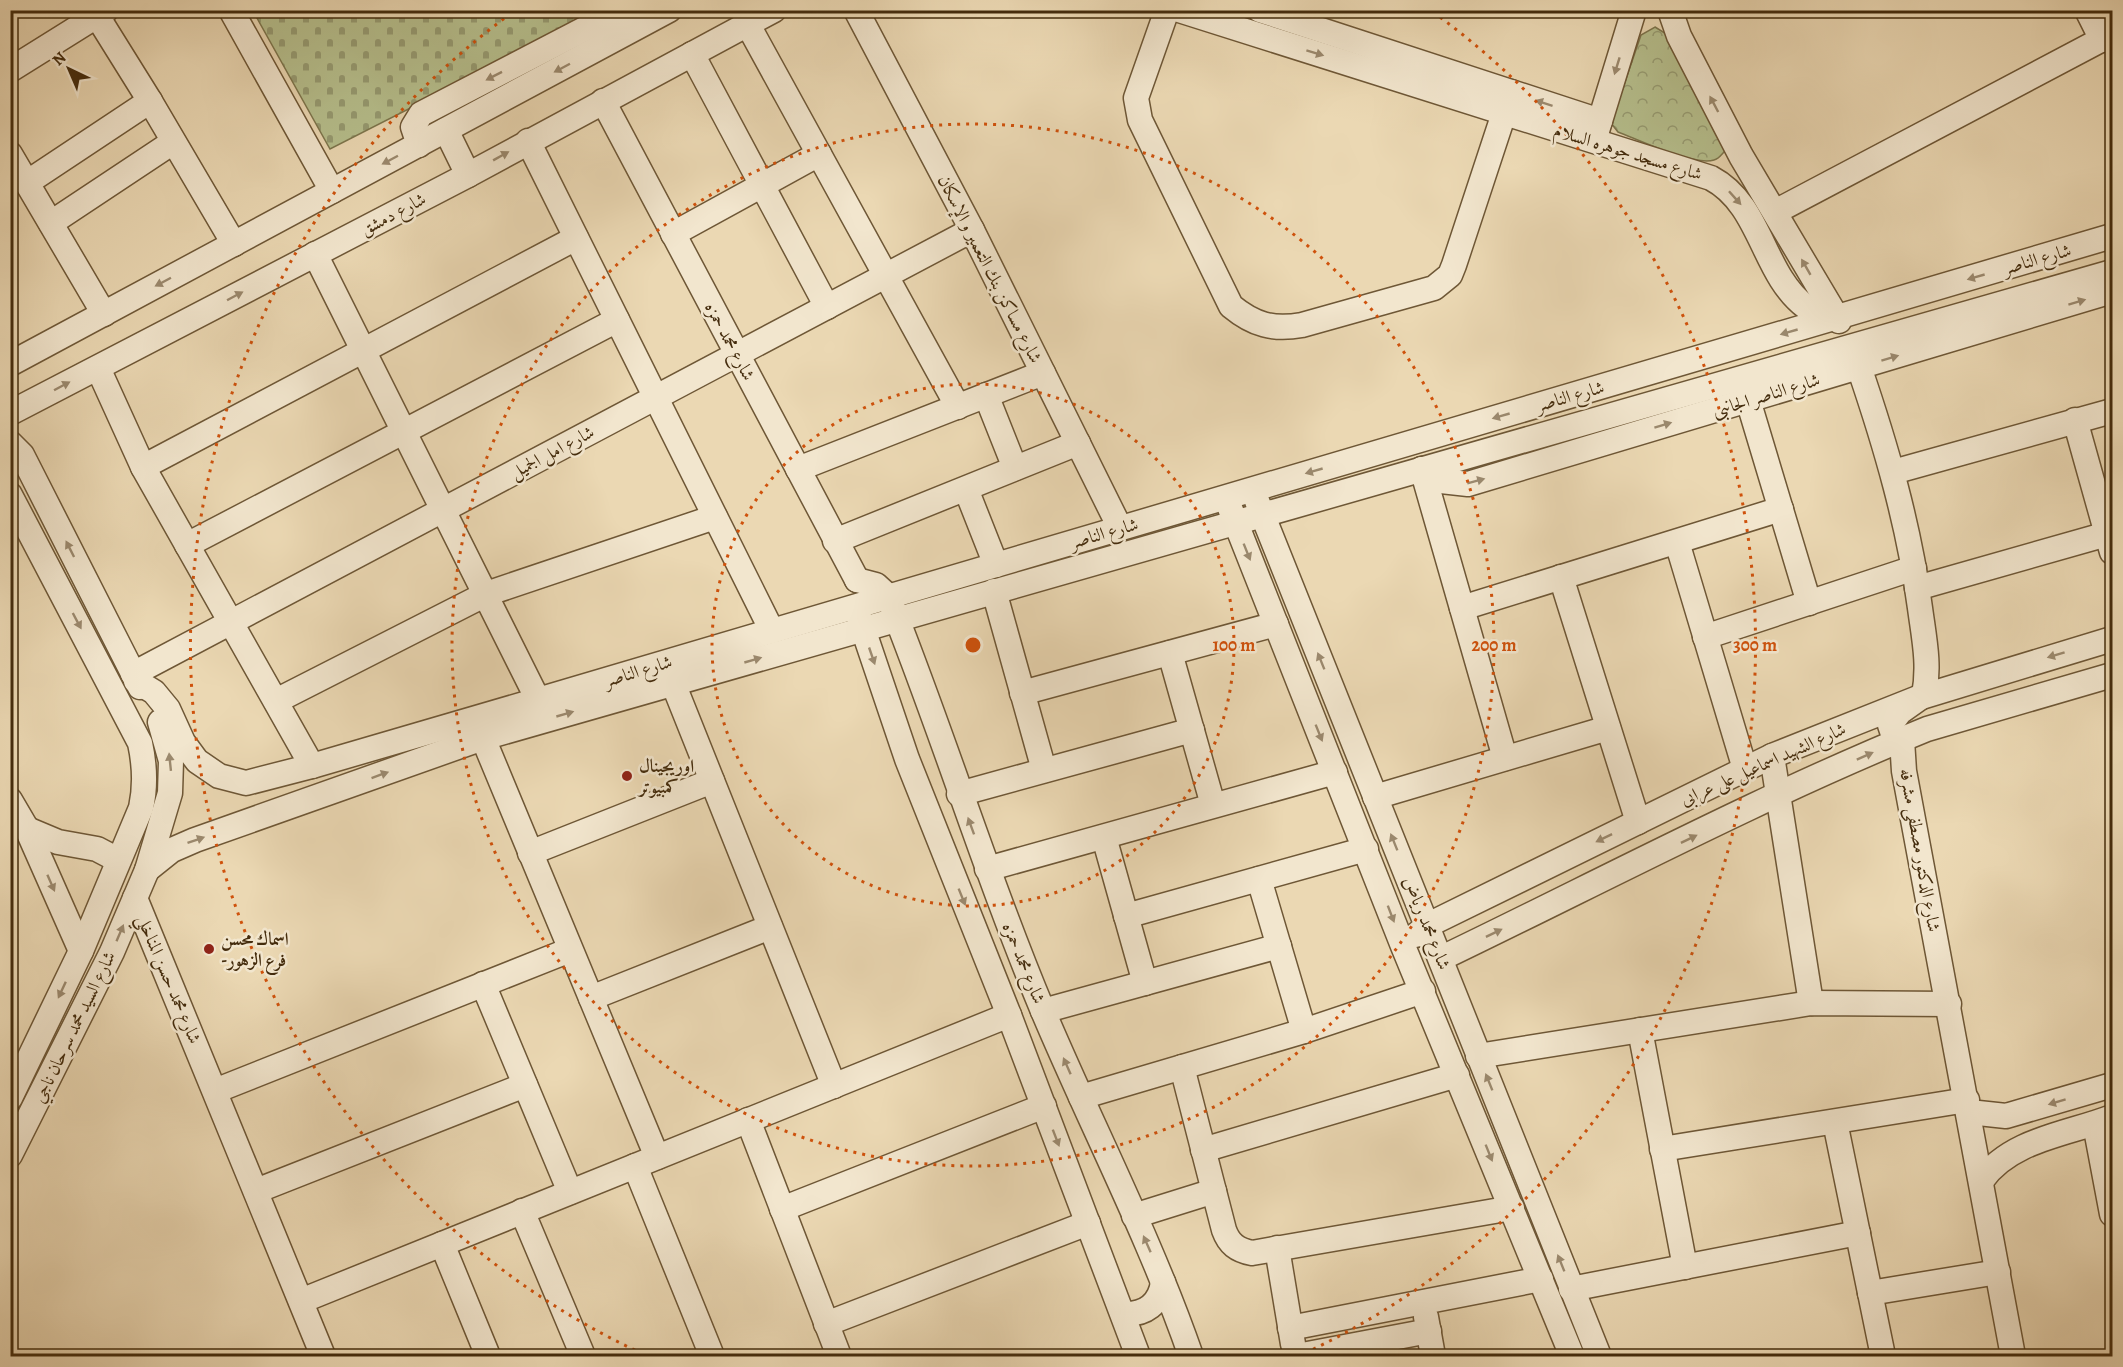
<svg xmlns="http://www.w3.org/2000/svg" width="2123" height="1367" viewBox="0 0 2123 1367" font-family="Alegreya,Amiri,serif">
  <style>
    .cemetery { fill: url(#cemetery-stones); stroke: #7d764d; stroke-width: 1.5 }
    .park { fill: url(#park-crowns); stroke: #7d764d; stroke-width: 1.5 }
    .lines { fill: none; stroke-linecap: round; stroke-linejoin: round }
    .minor-casing { stroke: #6e5736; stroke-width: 27 }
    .minor { stroke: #f2e6ce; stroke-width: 24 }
    .oneway { fill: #9b896e }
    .ring { fill: none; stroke: #cf520c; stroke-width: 3; stroke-dasharray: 3 6 }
    .poi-dot { fill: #8f2418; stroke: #f2e6ce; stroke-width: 2 }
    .labels { text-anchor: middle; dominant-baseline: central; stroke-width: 5; stroke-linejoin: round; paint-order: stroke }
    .street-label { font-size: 18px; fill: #442c0d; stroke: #f2e6ce }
    .poi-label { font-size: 18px; font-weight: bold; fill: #442c0d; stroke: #f2e6ce; text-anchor: start }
    .centre { fill: #cf520c; stroke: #f2e6ce; stroke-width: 3 }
    .ring-label { font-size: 18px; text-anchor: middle; font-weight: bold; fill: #cf520c; stroke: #f2e6ce; stroke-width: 5; stroke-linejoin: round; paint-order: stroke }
  </style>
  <defs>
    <pattern id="cemetery-stones" width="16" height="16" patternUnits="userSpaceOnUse" patternTransform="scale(1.5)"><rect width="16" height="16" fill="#b6bf8d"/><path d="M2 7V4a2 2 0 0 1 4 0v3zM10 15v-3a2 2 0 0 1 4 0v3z" fill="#969b72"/></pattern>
    <pattern id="park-crowns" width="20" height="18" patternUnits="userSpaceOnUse" patternTransform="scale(1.5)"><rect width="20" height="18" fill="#b6bf8d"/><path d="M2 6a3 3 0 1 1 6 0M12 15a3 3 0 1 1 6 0" fill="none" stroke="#969b72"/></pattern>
  </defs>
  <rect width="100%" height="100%" fill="#ebd8b3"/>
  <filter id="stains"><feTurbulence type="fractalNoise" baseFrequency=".00333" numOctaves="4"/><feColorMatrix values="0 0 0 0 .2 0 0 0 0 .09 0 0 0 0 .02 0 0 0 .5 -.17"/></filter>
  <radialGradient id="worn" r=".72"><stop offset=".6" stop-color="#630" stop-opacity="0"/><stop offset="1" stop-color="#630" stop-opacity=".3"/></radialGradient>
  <polygon class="cemetery" points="253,11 601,11 330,149"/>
  <path class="park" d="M1655,27L1668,35L1724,141L1725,151C1721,155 1719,159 1714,160C1693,166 1639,140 1618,132L1611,123L1641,35Z"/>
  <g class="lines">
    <defs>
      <g id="minor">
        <polyline points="231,10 332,191"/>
        <polyline points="856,10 972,230 1120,528"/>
        <path d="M1167,10L1136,98L1140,120L1231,306C1254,325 1273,330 1302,325L1434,288L1450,275L1454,265L1511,92"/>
        <path d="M1179,10L1711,178C1762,205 1762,274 1806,307C1814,313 1828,314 1838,316"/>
        <polyline points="1260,10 1600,121"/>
        <polyline points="1670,10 1679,36 1741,156 1839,321"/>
        <polyline points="2087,10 2102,40"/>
        <polyline points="97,16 150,101 234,244"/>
        <polyline points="748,25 958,407"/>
        <polyline points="692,54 827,307"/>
        <polyline points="10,70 106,10"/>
        <polyline points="603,101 857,580"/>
        <polyline points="446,130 468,175"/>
        <polyline points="1596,134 1634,10"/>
        <polyline points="528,141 772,631"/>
        <polyline points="419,145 413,127 421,114 621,10"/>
        <polyline points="10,154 104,314"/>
        <polyline points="28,182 150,101"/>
        <polyline points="1775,212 2112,34"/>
        <polyline points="51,223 173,142"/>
        <polyline points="673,234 819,154"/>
        <polyline points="315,254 538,700"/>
        <polyline points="10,364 669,10"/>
        <path d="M1859,367C1886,446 1909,525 1920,608C1924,638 1930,665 1924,695L1900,712L1890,725L1893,734L1902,740L1904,771L2013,1356"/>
        <polyline points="98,368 143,467 312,766"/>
        <polyline points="986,395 1015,468"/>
        <polyline points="1748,400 1809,603"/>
        <polyline points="10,413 468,175 774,10"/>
        <polyline points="2075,420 2112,552"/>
        <polyline points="10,443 22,455 140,687"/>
        <polyline points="143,467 576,238"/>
        <polyline points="798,469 1043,373"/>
        <polyline points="1422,469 1441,481 1468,484 2112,291"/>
        <polyline points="1422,469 1505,758"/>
        <polyline points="1893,472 2112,411"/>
        <polyline points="966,489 996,565"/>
        <path d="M10,495L140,743C145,766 146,785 141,808L81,951L10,1098"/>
        <polyline points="1257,501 1599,1356"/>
        <polyline points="1230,508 1403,946 1572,1356"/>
        <polyline points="835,541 1078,443"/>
        <polyline points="1677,542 1745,769"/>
        <polyline points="187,545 617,320"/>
        <polyline points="1561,577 1638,822"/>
        <path d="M857,580L876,585L888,596C943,733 986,875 1043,1011C1092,1127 1150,1238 1191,1356"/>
        <polyline points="1917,588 2107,534"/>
        <polyline points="994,591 1044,770"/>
        <polyline points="1462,608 1781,509"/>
        <polyline points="858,614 907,759 1009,1015 1138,1356"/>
        <polyline points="1705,637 1914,568"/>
        <polyline points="1170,653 1213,805"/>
        <polyline points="133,674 972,230"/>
        <polyline points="136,681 154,692 168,709 183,742 197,761 219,776 246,783 312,766 538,700 2112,236"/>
        <polyline points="673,683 834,1086"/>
        <polyline points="1022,693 1276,624"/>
        <polyline points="276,701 486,594 715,517"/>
        <polyline points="483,738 657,1157"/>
        <polyline points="1772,756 1811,1003"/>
        <polyline points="959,794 1192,730"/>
        <polyline points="1375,797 1608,728"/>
        <polyline points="10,800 27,829 81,951"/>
        <polyline points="27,829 58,842 97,849 118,860"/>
        <polyline points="1104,837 1145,983"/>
        <polyline points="530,853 712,781"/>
        <polyline points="987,869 1335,772"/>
        <polyline points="147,870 172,850 195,840 483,738 2112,272"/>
        <polyline points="1259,879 1304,1031"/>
        <polyline points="135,898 323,1356"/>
        <polyline points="1126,916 1366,849"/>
        <polyline points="1416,935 1428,925 1772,756 1918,698 2112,639"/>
        <path d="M1442,958C1602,881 1762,796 1927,729L2112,675"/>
        <polyline points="483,984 570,1192"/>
        <polyline points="591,998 770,927"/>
        <polyline points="1043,1011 1279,946"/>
        <polyline points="1640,1030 1685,1267"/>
        <polyline points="1478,1056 1811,1003 1949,1004"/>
        <path d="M1182,1067L1224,1230C1229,1244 1237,1250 1252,1253L1512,1208"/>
        <polyline points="215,1091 570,950"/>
        <polyline points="1081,1097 1304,1031 1423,991"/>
        <polyline points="1969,1112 2006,1116 2112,1085"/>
        <polyline points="748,1120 839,1356"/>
        <polyline points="1835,1122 1883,1356"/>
        <polyline points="2095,1124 2112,1214"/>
        <polyline points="1662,1149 1967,1100"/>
        <polyline points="1203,1150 1457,1075"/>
        <polyline points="10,1155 112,952 147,870 170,793 171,761 160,722"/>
        <polyline points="635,1166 712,1356"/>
        <path d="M1982,1180C2011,1139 2069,1134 2112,1117"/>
        <polyline points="256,1191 525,1085"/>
        <polyline points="782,1209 1044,1106"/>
        <polyline points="522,1211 583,1356"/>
        <polyline points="1134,1216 1214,1191"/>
        <polyline points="442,1244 488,1356"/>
        <polyline points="1277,1248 1293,1344"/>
        <polyline points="1571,1289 1858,1233"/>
        <polyline points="1870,1293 1998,1272"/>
        <polyline points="301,1301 1009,1015"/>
        <path d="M1123,1314C1145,1315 1160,1304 1163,1282"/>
        <polyline points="1426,1317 1433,1356"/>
        <polyline points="826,1324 1088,1223"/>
        <polyline points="1290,1328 1541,1279"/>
        <polyline points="1297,1356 1429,1331"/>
      </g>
    </defs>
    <use href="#minor" class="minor-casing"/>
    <use href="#minor" class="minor"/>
  </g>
  <defs><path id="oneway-solid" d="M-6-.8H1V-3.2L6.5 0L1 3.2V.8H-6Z" transform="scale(1.5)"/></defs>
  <g class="oneway">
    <use href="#oneway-solid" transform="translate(1315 53) rotate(17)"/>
    <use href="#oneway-solid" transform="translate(1617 66) rotate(107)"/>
    <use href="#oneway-solid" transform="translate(562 68) rotate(152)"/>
    <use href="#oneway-solid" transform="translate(494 76) rotate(153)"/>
    <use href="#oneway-solid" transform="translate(1544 103) rotate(-162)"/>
    <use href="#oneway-solid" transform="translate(1714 104) rotate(-118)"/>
    <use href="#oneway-solid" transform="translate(501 156) rotate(-29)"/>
    <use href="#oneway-solid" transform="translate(390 160) rotate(152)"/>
    <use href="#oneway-solid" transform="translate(1735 198) rotate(48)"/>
    <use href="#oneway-solid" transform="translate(1806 267) rotate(-120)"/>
    <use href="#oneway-solid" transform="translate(1976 277) rotate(164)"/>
    <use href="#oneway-solid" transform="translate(163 282) rotate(152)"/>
    <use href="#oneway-solid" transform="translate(235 296) rotate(-28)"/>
    <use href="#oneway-solid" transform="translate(2077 302) rotate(-17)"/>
    <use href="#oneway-solid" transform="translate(1789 332) rotate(164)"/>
    <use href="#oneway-solid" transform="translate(1890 358) rotate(-17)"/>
    <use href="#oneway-solid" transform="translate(62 386) rotate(-28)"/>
    <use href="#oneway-solid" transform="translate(1501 416) rotate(164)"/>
    <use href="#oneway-solid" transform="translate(1663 425) rotate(-17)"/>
    <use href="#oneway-solid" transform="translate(1314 471) rotate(164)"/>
    <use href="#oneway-solid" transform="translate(1476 481) rotate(-15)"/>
    <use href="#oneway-solid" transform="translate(70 549) rotate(-117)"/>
    <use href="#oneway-solid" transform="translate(1247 552) rotate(68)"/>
    <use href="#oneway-solid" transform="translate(77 621) rotate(62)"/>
    <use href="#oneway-solid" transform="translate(2056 655) rotate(163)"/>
    <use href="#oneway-solid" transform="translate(872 656) rotate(71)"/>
    <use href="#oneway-solid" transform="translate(753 660) rotate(-16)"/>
    <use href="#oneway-solid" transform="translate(1321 661) rotate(-112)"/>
    <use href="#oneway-solid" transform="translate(565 714) rotate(-16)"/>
    <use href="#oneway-solid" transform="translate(1319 733) rotate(68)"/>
    <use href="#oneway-solid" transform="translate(1865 756) rotate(-24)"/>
    <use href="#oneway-solid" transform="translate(170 762) rotate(-96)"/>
    <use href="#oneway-solid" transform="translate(380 775) rotate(-20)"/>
    <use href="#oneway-solid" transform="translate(971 826) rotate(-110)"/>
    <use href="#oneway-solid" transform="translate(1604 838) rotate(154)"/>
    <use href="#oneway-solid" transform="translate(1689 839) rotate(-26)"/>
    <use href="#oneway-solid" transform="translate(196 840) rotate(-19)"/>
    <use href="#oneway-solid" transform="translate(1394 842) rotate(-112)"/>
    <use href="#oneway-solid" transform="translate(51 883) rotate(66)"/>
    <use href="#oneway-solid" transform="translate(962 897) rotate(68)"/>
    <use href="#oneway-solid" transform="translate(1391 914) rotate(69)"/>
    <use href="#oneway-solid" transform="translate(120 933) rotate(-67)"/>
    <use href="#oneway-solid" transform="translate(1494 933) rotate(-26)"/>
    <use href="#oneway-solid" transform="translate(62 990) rotate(115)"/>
    <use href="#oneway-solid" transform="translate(1067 1066) rotate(-114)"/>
    <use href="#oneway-solid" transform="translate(1489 1082) rotate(-112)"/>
    <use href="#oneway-solid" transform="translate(2057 1102) rotate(163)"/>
    <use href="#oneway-solid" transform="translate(1056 1138) rotate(69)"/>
    <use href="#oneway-solid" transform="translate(1489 1153) rotate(68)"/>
    <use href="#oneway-solid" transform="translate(1147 1244) rotate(-114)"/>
    <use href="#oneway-solid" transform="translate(1561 1263) rotate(-112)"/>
  </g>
  <g class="ring">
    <circle cx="973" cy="645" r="261"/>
    <circle cx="973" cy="645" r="521"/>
    <path d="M643 1354A782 782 0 0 1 513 12M1433 12A782 782 0 0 1 1303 1354"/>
  </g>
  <g class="poi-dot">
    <circle cx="627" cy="776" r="6"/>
    <circle cx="209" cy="949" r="6"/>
  </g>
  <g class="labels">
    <g class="street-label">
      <text transform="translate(1628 152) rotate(17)">شارع مسجد جوهره السلام</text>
      <text transform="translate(393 214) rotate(-28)">شارع دمشق</text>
      <text transform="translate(2037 259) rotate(-16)">شارع الناصر</text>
      <text transform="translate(990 269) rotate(63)">شارع مساكن بنك التعمير و الإسكان</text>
      <text transform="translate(730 341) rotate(62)">شارع محمد حمزه</text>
      <text transform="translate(1766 395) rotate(-17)">شارع الناصر الجانبى</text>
      <text transform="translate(1570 396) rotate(-16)">شارع الناصر</text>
      <text transform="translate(552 452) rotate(-28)">شارع امل الجميل</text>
      <text transform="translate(1104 533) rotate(-16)">شارع الناصر</text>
      <text transform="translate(638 671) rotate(-17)">شارع الناصر</text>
      <text transform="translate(1763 764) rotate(-24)">شارع الشهيد اسماعيل على عرابى</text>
      <text transform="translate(1920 850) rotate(80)">شارع الدكتور مصطفى مشرفه</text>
      <text transform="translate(1427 923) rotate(68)">شارع محمد رياض</text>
      <text transform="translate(1024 963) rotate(68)">شارع محمد حمزه</text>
      <text transform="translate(169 979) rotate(67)">شارع محمد حسن المناخلي</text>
      <text transform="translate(74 1027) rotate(-64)">شارع السيد محمد سرحان ناجي</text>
    </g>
    <g class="poi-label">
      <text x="639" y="766">اوريجينال<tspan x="639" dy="21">كمبيوتر</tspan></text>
      <text x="221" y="939">اسماك محسن<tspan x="221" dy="21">-فرع الزهور</tspan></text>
    </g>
  </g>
  <circle cx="973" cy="645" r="9" class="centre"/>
  <g class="ring-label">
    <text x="1234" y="651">100 m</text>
    <text x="1494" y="651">200 m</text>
    <text x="1755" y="651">300 m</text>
  </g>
  <rect width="2123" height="1367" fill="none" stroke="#ebd8b3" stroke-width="36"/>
  <rect x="12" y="12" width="2099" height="1343" fill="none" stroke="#442c0d" stroke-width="3"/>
  <rect x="18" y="18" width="2087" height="1331" fill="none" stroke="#442c0d" stroke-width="1.5"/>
  <g transform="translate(69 69) rotate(316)" stroke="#f2e6ce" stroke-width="4.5" paint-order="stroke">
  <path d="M0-4.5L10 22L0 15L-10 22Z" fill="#442c0d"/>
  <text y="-9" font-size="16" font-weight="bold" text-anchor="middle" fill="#442c0d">N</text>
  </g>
  <rect width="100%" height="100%" filter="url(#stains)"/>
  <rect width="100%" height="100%" fill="url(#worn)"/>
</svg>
